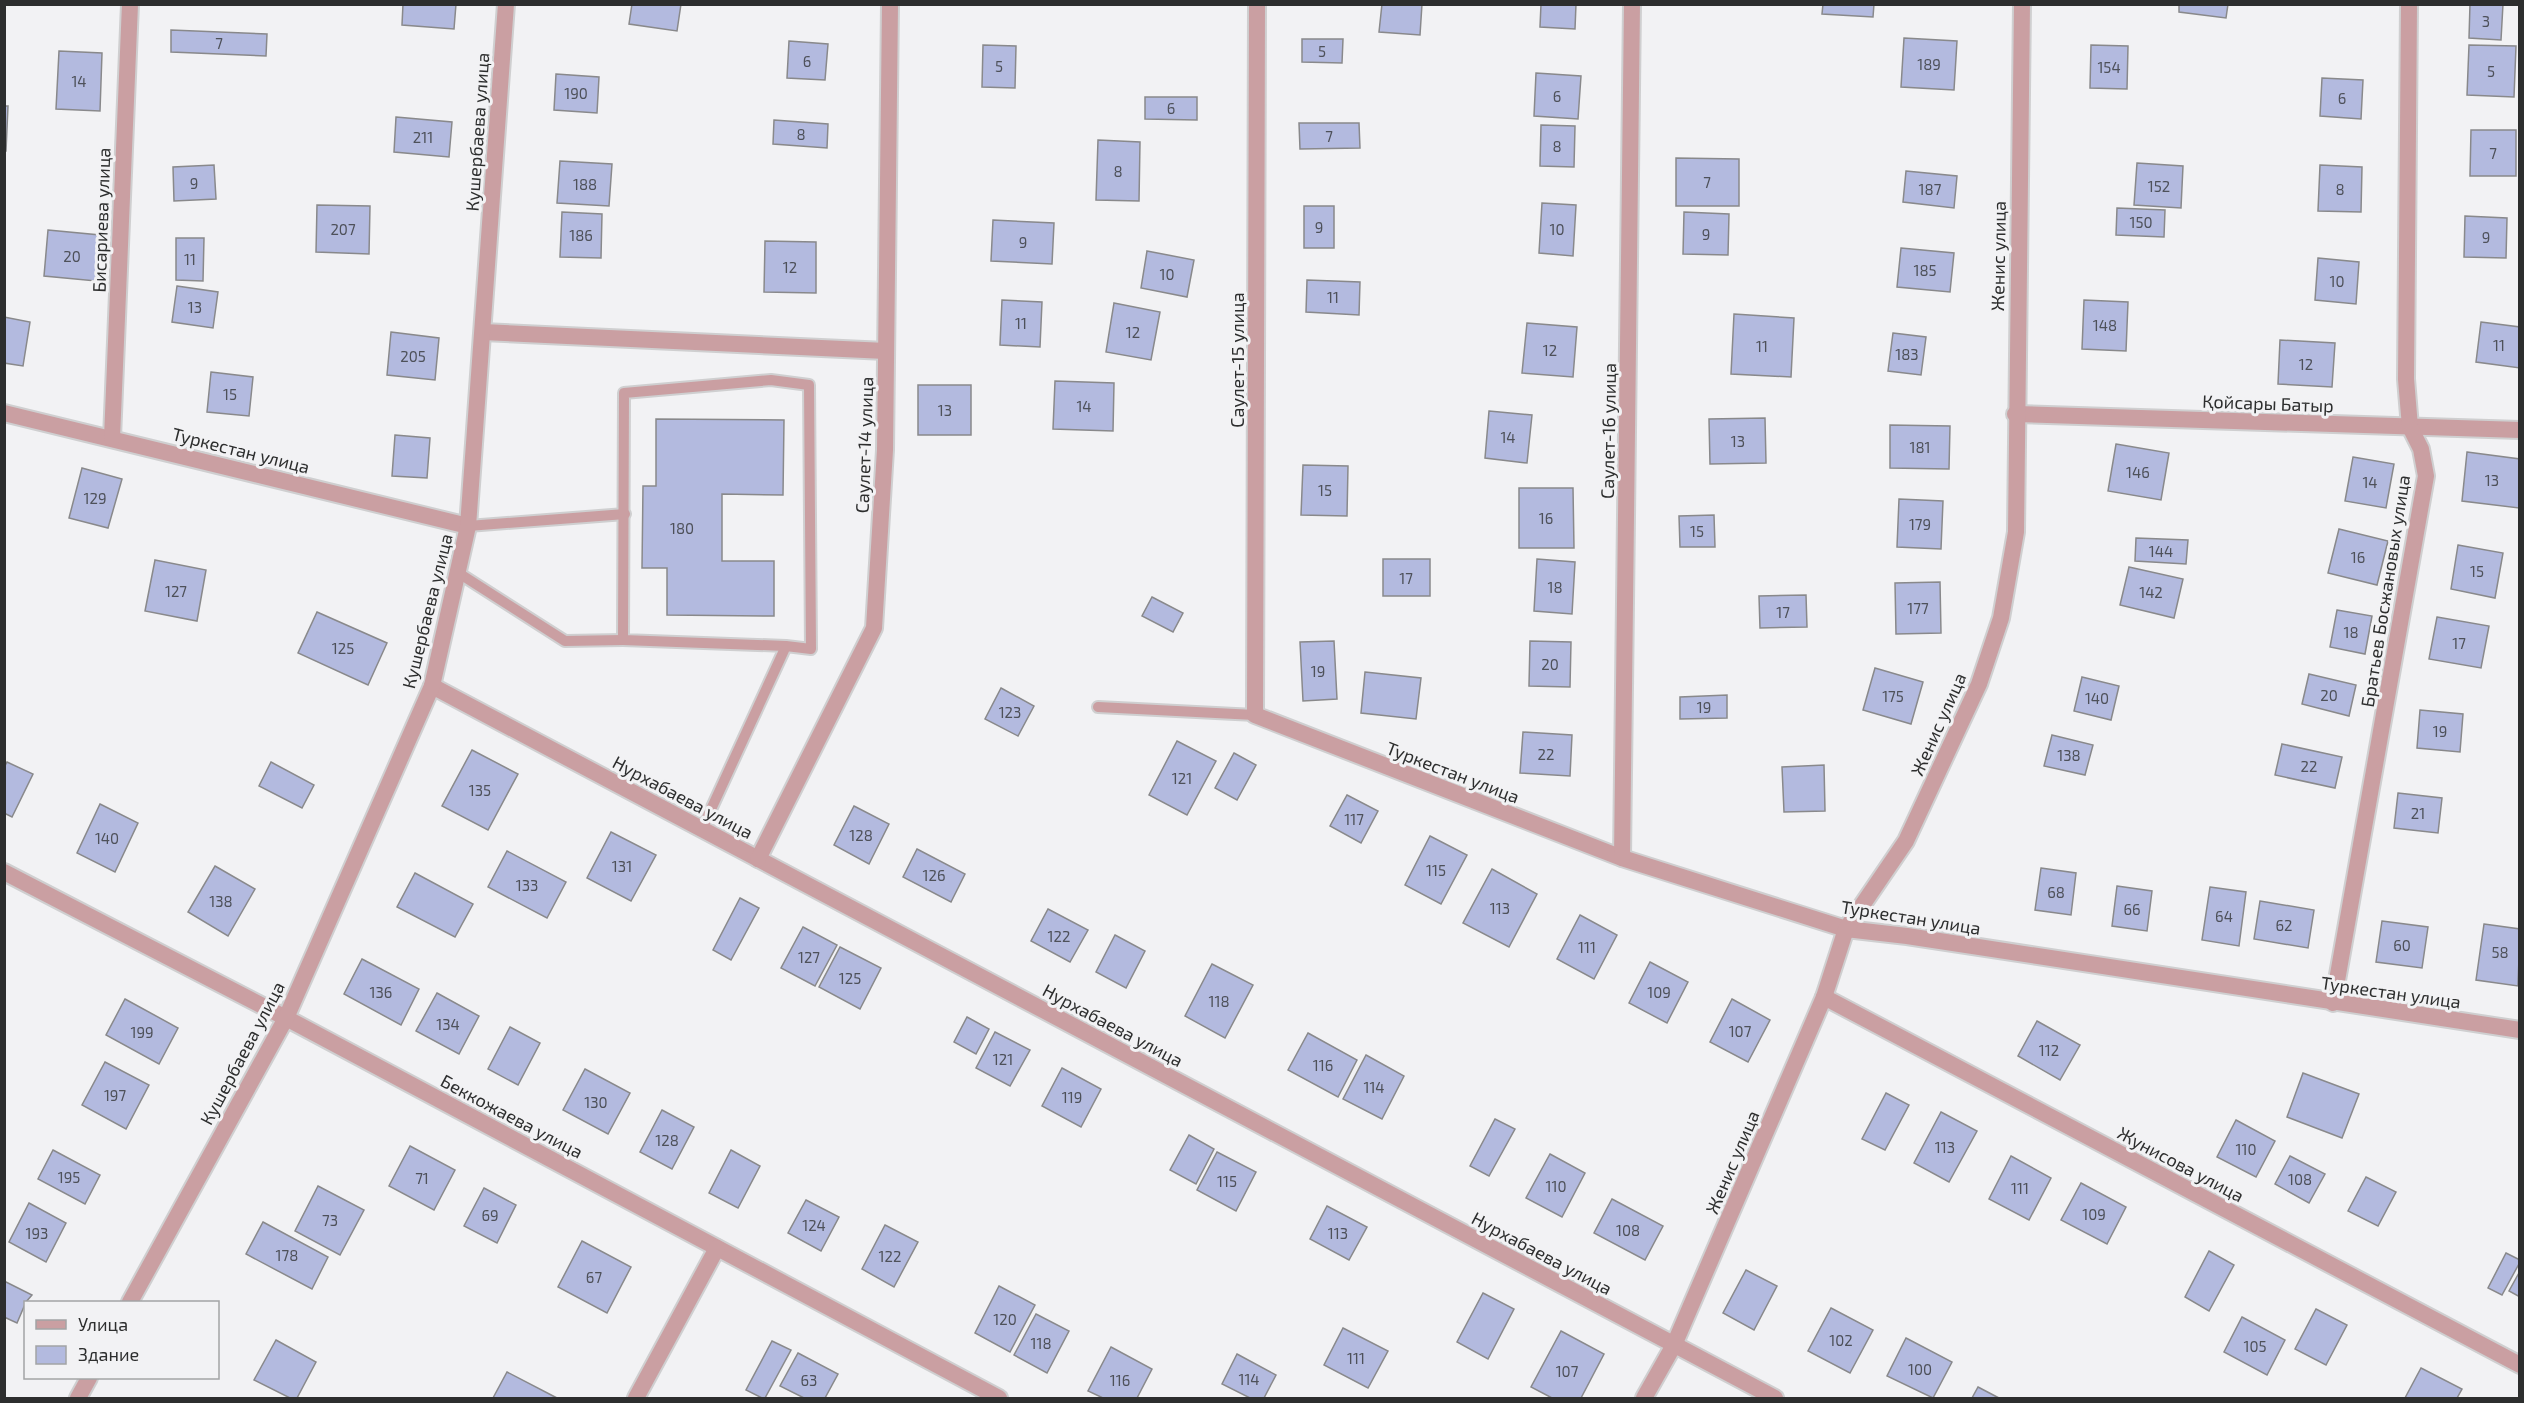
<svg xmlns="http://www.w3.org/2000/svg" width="2524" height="1403" viewBox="0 0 2524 1403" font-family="'Exo 2',sans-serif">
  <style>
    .building { fill: #b3badf; stroke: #89898b; stroke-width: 1.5 }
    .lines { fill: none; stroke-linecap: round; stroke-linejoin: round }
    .service-casing { stroke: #cfcfd0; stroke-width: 14 }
    .minor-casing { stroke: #cfcfd0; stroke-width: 20 }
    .service { stroke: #ca9fa2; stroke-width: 10 }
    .minor { stroke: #ca9fa2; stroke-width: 16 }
    .labels { text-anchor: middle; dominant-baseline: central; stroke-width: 6; stroke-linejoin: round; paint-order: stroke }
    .number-label { font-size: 15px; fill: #4e515a }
    .street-label { font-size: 18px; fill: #2d2e2e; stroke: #f2f2f4 }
  </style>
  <rect width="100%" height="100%" fill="#f2f2f4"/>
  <g class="building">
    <polygon points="403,4 456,4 454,29 402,25"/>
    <polygon points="632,4 681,4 677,31 629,24"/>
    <polygon points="1382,4 1422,4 1420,35 1379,32"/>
    <polygon points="1541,4 1576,4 1575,29 1540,27"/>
    <polygon points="1823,4 1874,4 1873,17 1822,14"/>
    <polygon points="2179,4 2228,4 2226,18 2179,12"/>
    <polygon points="2470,4 2503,4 2501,40 2469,38"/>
    <polygon points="171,30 267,34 266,56 171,52"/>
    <polygon points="1904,38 1957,41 1954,90 1901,87"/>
    <polygon points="1302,39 1343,39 1342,63 1302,62"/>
    <polygon points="789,41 828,44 825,80 787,78"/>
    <polygon points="983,45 1016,46 1015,88 982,87"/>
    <polygon points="2091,45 2128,46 2127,89 2090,88"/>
    <polygon points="2469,45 2516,46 2514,97 2467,95"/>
    <polygon points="59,51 102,53 100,111 56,109"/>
    <polygon points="1536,73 1581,76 1578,119 1534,116"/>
    <polygon points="556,74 599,77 597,113 554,110"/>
    <polygon points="2322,78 2363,80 2361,119 2320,116"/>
    <polygon points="1145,97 1197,97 1197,120 1145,119"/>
    <polygon points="4,106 8,106 6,151 4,151"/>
    <polygon points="396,117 452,122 449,157 394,152"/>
    <polygon points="774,120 828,124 827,148 773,144"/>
    <polygon points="1299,123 1359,123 1360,148 1300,149"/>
    <polygon points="1541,125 1575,126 1574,167 1540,166"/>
    <polygon points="2471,130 2516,130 2516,176 2470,176"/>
    <polygon points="1098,140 1140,142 1139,201 1096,200"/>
    <polygon points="1676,158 1739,159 1739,206 1676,206"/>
    <polygon points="560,161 612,164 609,206 557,203"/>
    <polygon points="2137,163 2183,166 2181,208 2134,205"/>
    <polygon points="214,165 216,199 174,201 173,167"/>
    <polygon points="2320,165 2362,167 2361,212 2318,211"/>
    <polygon points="1906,171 1957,176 1954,208 1903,202"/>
    <polygon points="1542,203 1576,205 1573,256 1539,253"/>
    <polygon points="317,205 370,206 369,254 316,252"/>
    <rect x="1304" y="206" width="30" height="42"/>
    <polygon points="2117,208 2165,210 2164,237 2116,235"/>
    <polygon points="562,212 602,214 601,258 560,257"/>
    <polygon points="1684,212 1729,214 1728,255 1683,254"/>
    <polygon points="2465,216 2507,218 2506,258 2464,257"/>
    <polygon points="993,220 1054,223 1052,264 991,261"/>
    <polygon points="48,230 100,235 96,281 44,276"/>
    <polygon points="176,238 204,238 203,281 176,280"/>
    <polygon points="765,241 816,242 816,293 764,292"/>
    <polygon points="1901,248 1954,253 1950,292 1897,287"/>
    <polygon points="1147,251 1194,260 1187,297 1141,288"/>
    <polygon points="2318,258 2359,262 2356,304 2315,300"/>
    <polygon points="1307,280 1360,282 1359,315 1306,312"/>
    <polygon points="177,286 218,292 213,328 172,322"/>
    <polygon points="1002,300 1042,302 1040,347 1000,345"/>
    <polygon points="2084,300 2128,302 2126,351 2082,349"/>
    <polygon points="1114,303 1160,312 1151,360 1106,352"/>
    <polygon points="1734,314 1794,318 1791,377 1731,374"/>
    <polygon points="4,317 30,322 23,366 4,363"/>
    <polygon points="2481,322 2520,327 2520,368 2476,362"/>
    <polygon points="1527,323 1577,327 1573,377 1522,373"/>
    <polygon points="391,332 439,338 435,380 387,375"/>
    <polygon points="1893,333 1926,337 1921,375 1888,371"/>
    <polygon points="2280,340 2335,343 2332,387 2278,384"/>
    <polygon points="211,372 253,377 249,416 207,412"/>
    <polygon points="1055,381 1114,383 1113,431 1053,429"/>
    <rect x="918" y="385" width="53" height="50"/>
    <polygon points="1489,411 1532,415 1527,463 1485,458"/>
    <polygon points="1765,418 1766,463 1710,464 1709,419"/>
    <polygon points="656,419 784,420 783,495 722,494 722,561 774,561 774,616 667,615 667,568 642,568 643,486 656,486"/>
    <polygon points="1890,425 1950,426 1949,469 1890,468"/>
    <polygon points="395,435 430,438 427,478 392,476"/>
    <polygon points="2116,444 2169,453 2161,500 2108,491"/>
    <polygon points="2467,452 2520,459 2519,508 2462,501"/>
    <polygon points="2353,457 2394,464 2386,508 2345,501"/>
    <polygon points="1303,465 1348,466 1347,516 1301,515"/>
    <polygon points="82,468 122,479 108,528 69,518"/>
    <polygon points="1519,488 1573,488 1574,548 1519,548"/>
    <polygon points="1899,499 1943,501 1941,549 1897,547"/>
    <polygon points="1714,515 1715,547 1680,547 1679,516"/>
    <polygon points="2339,529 2388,541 2377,585 2328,573"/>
    <polygon points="2136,538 2188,540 2186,564 2135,561"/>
    <polygon points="2458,545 2503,553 2495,598 2451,589"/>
    <rect x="1383" y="559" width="47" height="37"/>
    <polygon points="1537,559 1575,562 1572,614 1534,611"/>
    <polygon points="155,560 206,570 197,621 145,611"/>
    <polygon points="2129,567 2183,579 2174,618 2120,605"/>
    <polygon points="1940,582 1941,633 1896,634 1895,583"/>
    <polygon points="1806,595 1807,627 1760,628 1759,596"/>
    <polygon points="1152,597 1183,613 1173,632 1142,616"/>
    <polygon points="2337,610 2372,616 2365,654 2330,647"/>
    <polygon points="317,612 387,643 368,685 298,653"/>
    <polygon points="2437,617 2489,626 2481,668 2429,659"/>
    <polygon points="1334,641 1337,699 1303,701 1300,642"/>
    <polygon points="1530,641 1571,642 1570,687 1529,686"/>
    <polygon points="1875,668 1923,682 1911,724 1863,710"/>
    <polygon points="1365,672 1421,678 1416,719 1361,713"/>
    <polygon points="2309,674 2356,685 2349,716 2302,704"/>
    <polygon points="2082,677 2119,686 2111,720 2074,711"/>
    <polygon points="1001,688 1034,706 1018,736 985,719"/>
    <polygon points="1727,695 1727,718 1680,719 1680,697"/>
    <polygon points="2420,710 2463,714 2460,752 2417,748"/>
    <polygon points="1523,732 1572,735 1570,776 1520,773"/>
    <polygon points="2052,735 2093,745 2085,775 2044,766"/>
    <polygon points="1177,741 1216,761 1187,815 1149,795"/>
    <polygon points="2282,744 2342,757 2335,788 2275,775"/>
    <polygon points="472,750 518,774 488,830 442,806"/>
    <polygon points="1234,753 1256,765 1237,800 1215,788"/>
    <polygon points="7,762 33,774 12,817 4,813 4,767"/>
    <polygon points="271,762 314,785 302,808 259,786"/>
    <polygon points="1824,765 1825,811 1784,812 1782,767"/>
    <polygon points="2398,793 2442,798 2438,833 2394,828"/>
    <polygon points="1347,795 1378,811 1361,843 1330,826"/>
    <polygon points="100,804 138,823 115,872 77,853"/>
    <polygon points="854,806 889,824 869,864 834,845"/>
    <polygon points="611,832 656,855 631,901 587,878"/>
    <polygon points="1430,836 1467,855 1441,904 1405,885"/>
    <polygon points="917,849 965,874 951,902 903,877"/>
    <polygon points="507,851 566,882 547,918 488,887"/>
    <polygon points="215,866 255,889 228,936 188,912"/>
    <polygon points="2041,868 2076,873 2071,915 2035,910"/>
    <polygon points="1492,869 1537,894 1509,947 1463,923"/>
    <polygon points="415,873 473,904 455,937 397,907"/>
    <polygon points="2117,886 2152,891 2147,931 2112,926"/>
    <polygon points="2210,887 2246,892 2239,946 2202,940"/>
    <polygon points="740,898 759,908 731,960 713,950"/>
    <polygon points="2260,901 2314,910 2308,948 2254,939"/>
    <polygon points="1048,909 1088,930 1070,962 1031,941"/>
    <polygon points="1580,915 1617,935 1594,979 1557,959"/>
    <polygon points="2382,921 2428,927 2422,968 2376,962"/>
    <polygon points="2484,924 2520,929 2518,986 2476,980"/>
    <polygon points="803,927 837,945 815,986 781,968"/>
    <polygon points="1115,935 1145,951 1126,988 1096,972"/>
    <polygon points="840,947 881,968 860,1009 819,987"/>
    <polygon points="362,959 419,989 401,1025 344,994"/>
    <polygon points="1650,962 1688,982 1667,1023 1629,1003"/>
    <polygon points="1212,964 1253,985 1225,1038 1185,1016"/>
    <polygon points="437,993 479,1016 459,1054 416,1031"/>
    <polygon points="125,999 178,1028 159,1064 106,1035"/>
    <polygon points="1732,999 1770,1020 1748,1062 1710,1042"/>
    <polygon points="967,1017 989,1029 976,1054 954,1042"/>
    <polygon points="2037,1021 2080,1045 2060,1080 2018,1056"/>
    <polygon points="510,1027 540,1043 518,1085 488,1069"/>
    <polygon points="995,1032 1030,1050 1010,1086 976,1068"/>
    <polygon points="1308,1033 1357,1060 1338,1097 1288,1070"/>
    <polygon points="1366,1055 1404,1076 1382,1119 1343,1099"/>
    <polygon points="105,1062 149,1085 126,1129 82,1105"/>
    <polygon points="1062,1068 1101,1089 1081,1127 1042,1106"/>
    <polygon points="585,1069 630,1093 608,1134 563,1110"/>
    <polygon points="2303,1073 2359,1094 2342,1138 2287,1117"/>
    <polygon points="1886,1093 1909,1105 1885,1150 1862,1139"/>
    <polygon points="662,1110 694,1127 672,1169 640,1152"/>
    <polygon points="1941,1112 1977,1131 1949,1182 1914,1163"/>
    <polygon points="1495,1119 1515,1129 1489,1176 1470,1166"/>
    <polygon points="2236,1120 2275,1141 2256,1177 2217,1157"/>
    <polygon points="1189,1135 1214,1149 1196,1184 1170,1170"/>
    <polygon points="410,1146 455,1170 434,1210 389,1186"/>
    <polygon points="53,1150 100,1175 85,1204 38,1179"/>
    <polygon points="731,1150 760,1166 738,1208 709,1193"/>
    <polygon points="1217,1152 1256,1172 1236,1211 1197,1190"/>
    <polygon points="1550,1154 1585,1173 1562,1217 1526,1198"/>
    <polygon points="2011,1156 2051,1178 2029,1220 1989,1199"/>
    <polygon points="2290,1156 2325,1174 2309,1203 2275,1184"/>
    <polygon points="2366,1177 2396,1192 2378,1226 2348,1211"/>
    <polygon points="2081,1183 2126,1207 2107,1244 2061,1220"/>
    <polygon points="318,1186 364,1210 340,1255 295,1231"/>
    <polygon points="484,1188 516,1205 497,1243 464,1226"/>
    <polygon points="1612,1199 1663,1226 1645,1260 1594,1233"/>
    <polygon points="806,1200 839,1217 821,1251 788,1233"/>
    <polygon points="29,1203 66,1223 46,1262 9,1242"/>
    <polygon points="1327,1206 1367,1227 1349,1260 1310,1239"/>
    <polygon points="263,1222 328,1257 312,1289 246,1254"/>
    <polygon points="885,1225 918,1242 894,1287 862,1269"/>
    <polygon points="582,1241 631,1267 607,1313 558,1287"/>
    <polygon points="2209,1251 2234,1265 2209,1311 2185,1297"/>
    <polygon points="2506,1253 2520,1260 2520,1262 2502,1295 2488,1288"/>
    <polygon points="1746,1270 1777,1286 1754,1330 1723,1313"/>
    <polygon points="2520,1271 2520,1297 2509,1291"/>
    <polygon points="4,1281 32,1295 26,1302 17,1323 4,1317"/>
    <polygon points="999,1286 1035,1305 1010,1352 975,1333"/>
    <polygon points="1483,1293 1514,1309 1488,1359 1457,1342"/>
    <polygon points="1831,1308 1873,1330 1850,1373 1808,1351"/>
    <polygon points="2316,1309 2347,1325 2326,1365 2295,1349"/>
    <polygon points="1036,1314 1069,1331 1047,1373 1014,1355"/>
    <polygon points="2242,1317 2285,1340 2267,1375 2224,1352"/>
    <polygon points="1343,1328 1388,1351 1368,1388 1324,1365"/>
    <polygon points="1561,1331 1604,1354 1581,1398 1552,1398 1531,1387"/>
    <polygon points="1906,1338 1952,1362 1933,1398 1887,1376"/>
    <polygon points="276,1340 316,1362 297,1398 290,1398 254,1380"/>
    <polygon points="772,1341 791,1350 765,1398 762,1398 746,1390"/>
    <polygon points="1111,1347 1152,1369 1137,1398 1103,1398 1088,1391"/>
    <polygon points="798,1353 838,1374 825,1398 804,1398 780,1386"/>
    <polygon points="1237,1354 1276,1375 1264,1398 1250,1398 1222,1384"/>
    <polygon points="2421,1368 2462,1389 2457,1398 2405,1398"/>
    <polygon points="507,1372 557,1398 493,1398"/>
    <polygon points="1978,1387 1999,1398 1972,1398"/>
  </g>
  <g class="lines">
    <defs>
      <g id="service">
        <polyline points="468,526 625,514"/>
        <polyline points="457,572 565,641 623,640"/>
        <polyline points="1098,707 1255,715"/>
        <polyline points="702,829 786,646 811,649 809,385 771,380 624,393 623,640 786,646"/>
      </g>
      <g id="minor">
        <polyline points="1257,4 1255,715 1622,858 1846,929 1907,936 2520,1030"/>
        <polyline points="483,332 886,351"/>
        <polyline points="4,413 468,526"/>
        <polyline points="2015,414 2520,430"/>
        <polyline points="112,438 130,4"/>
        <polyline points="432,686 1775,1398"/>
        <polyline points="1622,858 1632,4"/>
        <polyline points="758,859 874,628 885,450 890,4"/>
        <polyline points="4,872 286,1018 999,1398"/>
        <polyline points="1824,997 2520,1365"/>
        <polyline points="2333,1003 2426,476 2421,449 2410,427 2406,379 2409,4"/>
        <polyline points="130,1302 286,1018 432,686 468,526 506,4"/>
        <polyline points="78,1398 89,1378"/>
        <polyline points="636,1398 717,1248"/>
        <polyline points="1644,1398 1674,1345 1824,997 1846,929 1906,841 1979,684 2001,618 2016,532 2022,4"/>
      </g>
    </defs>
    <use href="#service" class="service-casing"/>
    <use href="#minor" class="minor-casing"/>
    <use href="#service" class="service"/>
    <use href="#minor" class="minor"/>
  </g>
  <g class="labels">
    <g class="number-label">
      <text x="2486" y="21">3</text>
      <text x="219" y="43">7</text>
      <text x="1322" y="51">5</text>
      <text x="807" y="61">6</text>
      <text x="1929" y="64">189</text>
      <text x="999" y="66">5</text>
      <text x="2109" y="67">154</text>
      <text x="2491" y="71">5</text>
      <text x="79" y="81">14</text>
      <text x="576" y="93">190</text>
      <text x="1557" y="96">6</text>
      <text x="2342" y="98">6</text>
      <text x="1171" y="108">6</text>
      <text x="801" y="134">8</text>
      <text x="1329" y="136">7</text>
      <text x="423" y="137">211</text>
      <text x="1557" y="146">8</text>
      <text x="2493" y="153">7</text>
      <text x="1118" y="171">8</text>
      <text x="1707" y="182">7</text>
      <text x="194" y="183">9</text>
      <text x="585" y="184">188</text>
      <text x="2159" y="186">152</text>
      <text x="1930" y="189">187</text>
      <text x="2340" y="189">8</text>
      <text x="2141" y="222">150</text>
      <text x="1319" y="227">9</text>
      <text x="343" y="229">207</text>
      <text x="1557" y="229">10</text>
      <text x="1706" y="234">9</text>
      <text x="581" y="235">186</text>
      <text x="2486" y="237">9</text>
      <text x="1023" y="242">9</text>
      <text x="72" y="256">20</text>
      <text x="190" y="259">11</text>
      <text x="790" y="267">12</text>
      <text x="1925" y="270">185</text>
      <text x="1167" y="274">10</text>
      <text x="2337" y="281">10</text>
      <text x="1333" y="297">11</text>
      <text x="195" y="307">13</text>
      <text x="1021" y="323">11</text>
      <text x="2105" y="325">148</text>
      <text x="1133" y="332">12</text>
      <text x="2499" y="345">11</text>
      <text x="1762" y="346">11</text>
      <text x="1550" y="350">12</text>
      <text x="1907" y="354">183</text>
      <text x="413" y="356">205</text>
      <text x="2306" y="364">12</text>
      <text x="230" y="394">15</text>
      <text x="1084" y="406">14</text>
      <text x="945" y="410">13</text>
      <text x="1508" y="437">14</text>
      <text x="1738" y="441">13</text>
      <text x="1920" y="447">181</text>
      <text x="2138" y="472">146</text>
      <text x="2492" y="480">13</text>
      <text x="2370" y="482">14</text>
      <text x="1325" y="490">15</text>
      <text x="95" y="498">129</text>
      <text x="1546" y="518">16</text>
      <text x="1920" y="524">179</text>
      <text x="682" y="528">180</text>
      <text x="1697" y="531">15</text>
      <text x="2161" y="551">144</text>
      <text x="2358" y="557">16</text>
      <text x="2477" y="571">15</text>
      <text x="1406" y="578">17</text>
      <text x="1555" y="587">18</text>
      <text x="176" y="591">127</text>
      <text x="2151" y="592">142</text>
      <text x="1918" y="608">177</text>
      <text x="1783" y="612">17</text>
      <text x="2351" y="632">18</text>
      <text x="2459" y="643">17</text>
      <text x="343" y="648">125</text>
      <text x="1550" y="664">20</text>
      <text x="1318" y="671">19</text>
      <text x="2329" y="695">20</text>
      <text x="1893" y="696">175</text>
      <text x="2097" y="698">140</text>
      <text x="1704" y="707">19</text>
      <text x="1010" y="712">123</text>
      <text x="2440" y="731">19</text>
      <text x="1546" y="754">22</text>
      <text x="2069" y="755">138</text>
      <text x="2309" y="766">22</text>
      <text x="1182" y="778">121</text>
      <text x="480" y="790">135</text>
      <text x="2418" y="813">21</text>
      <text x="1354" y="819">117</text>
      <text x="861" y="835">128</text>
      <text x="107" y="838">140</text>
      <text x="622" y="866">131</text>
      <text x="1436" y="870">115</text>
      <text x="934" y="875">126</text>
      <text x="527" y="885">133</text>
      <text x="2056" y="892">68</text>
      <text x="221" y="901">138</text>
      <text x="1500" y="908">113</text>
      <text x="2132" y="909">66</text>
      <text x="2224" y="916">64</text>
      <text x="2284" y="925">62</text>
      <text x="1059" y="936">122</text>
      <text x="2402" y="945">60</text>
      <text x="1587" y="947">111</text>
      <text x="2500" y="952">58</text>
      <text x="809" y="957">127</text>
      <text x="850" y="978">125</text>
      <text x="381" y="992">136</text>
      <text x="1659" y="992">109</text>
      <text x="1219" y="1001">118</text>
      <text x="448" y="1024">134</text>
      <text x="1740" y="1031">107</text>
      <text x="142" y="1032">199</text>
      <text x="2049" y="1050">112</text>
      <text x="1003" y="1059">121</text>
      <text x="1323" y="1065">116</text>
      <text x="1374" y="1087">114</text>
      <text x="115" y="1095">197</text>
      <text x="1072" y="1097">119</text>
      <text x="596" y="1102">130</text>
      <text x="667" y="1140">128</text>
      <text x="1945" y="1147">113</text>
      <text x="2246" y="1149">110</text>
      <text x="69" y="1177">195</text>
      <text x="422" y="1178">71</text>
      <text x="2300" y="1179">108</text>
      <text x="1227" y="1181">115</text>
      <text x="1556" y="1186">110</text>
      <text x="2020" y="1188">111</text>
      <text x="2094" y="1214">109</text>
      <text x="490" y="1215">69</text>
      <text x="330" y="1220">73</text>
      <text x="814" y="1225">124</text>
      <text x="1628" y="1230">108</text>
      <text x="37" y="1233">193</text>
      <text x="1338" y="1233">113</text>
      <text x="287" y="1255">178</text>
      <text x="890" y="1256">122</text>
      <text x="594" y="1277">67</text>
      <text x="1005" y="1319">120</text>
      <text x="1841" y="1340">102</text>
      <text x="1041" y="1343">118</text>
      <text x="2255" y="1346">105</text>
      <text x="1356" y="1358">111</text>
      <text x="1920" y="1369">100</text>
      <text x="1567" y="1371">107</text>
      <text x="1249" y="1379">114</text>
      <text x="809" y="1380">63</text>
      <text x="1120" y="1380">116</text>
    </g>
    <g class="street-label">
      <text transform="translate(477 132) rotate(-86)">Кушербаева улица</text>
      <text transform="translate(101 220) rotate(-88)">Бисариева улица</text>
      <text transform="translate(1998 256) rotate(-89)">Женис улица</text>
      <text transform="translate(1237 360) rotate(-90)">Саулет-15 улица</text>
      <text transform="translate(2268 403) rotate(2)">Қойсары Батыр</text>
      <text transform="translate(1608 431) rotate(-89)">Саулет-16 улица</text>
      <text transform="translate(864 445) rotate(-88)">Саулет-14 улица</text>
      <text transform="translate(241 450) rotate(14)">Туркестан улица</text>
      <text transform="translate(2385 591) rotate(-81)">Братьев Босжановых улица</text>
      <text transform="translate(427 611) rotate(-76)">Кушербаева улица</text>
      <text transform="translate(1938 724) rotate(-66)">Женис улица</text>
      <text transform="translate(1453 772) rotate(21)">Туркестан улица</text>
      <text transform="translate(683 797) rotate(28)">Нурхабаева улица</text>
      <text transform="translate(1911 917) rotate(9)">Туркестан улица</text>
      <text transform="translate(2391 992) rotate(8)">Туркестан улица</text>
      <text transform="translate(1113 1025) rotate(28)">Нурхабаева улица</text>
      <text transform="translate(242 1053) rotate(-62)">Кушербаева улица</text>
      <text transform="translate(512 1116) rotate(28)">Беккожаева улица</text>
      <text transform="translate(1732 1162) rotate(-67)">Женис улица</text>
      <text transform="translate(2181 1164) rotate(28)">Жунисова улица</text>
      <text transform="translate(1542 1253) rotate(28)">Нурхабаева улица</text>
    </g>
  </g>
  <rect width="2524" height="1403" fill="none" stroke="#2d2e2e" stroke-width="12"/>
  <rect x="24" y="1301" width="195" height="78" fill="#f2f2f4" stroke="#a3a4a5" stroke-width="1.5"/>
  <rect x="36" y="1320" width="30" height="9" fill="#ca9fa2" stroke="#a3a4a5" stroke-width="1.5"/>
  <text x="78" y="1331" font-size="18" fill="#2d2e2e">Улица</text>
  <rect x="36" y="1346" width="30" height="18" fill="#b3badf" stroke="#a3a4a5" stroke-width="1.5"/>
  <text x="78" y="1361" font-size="18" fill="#2d2e2e">Здание</text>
</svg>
